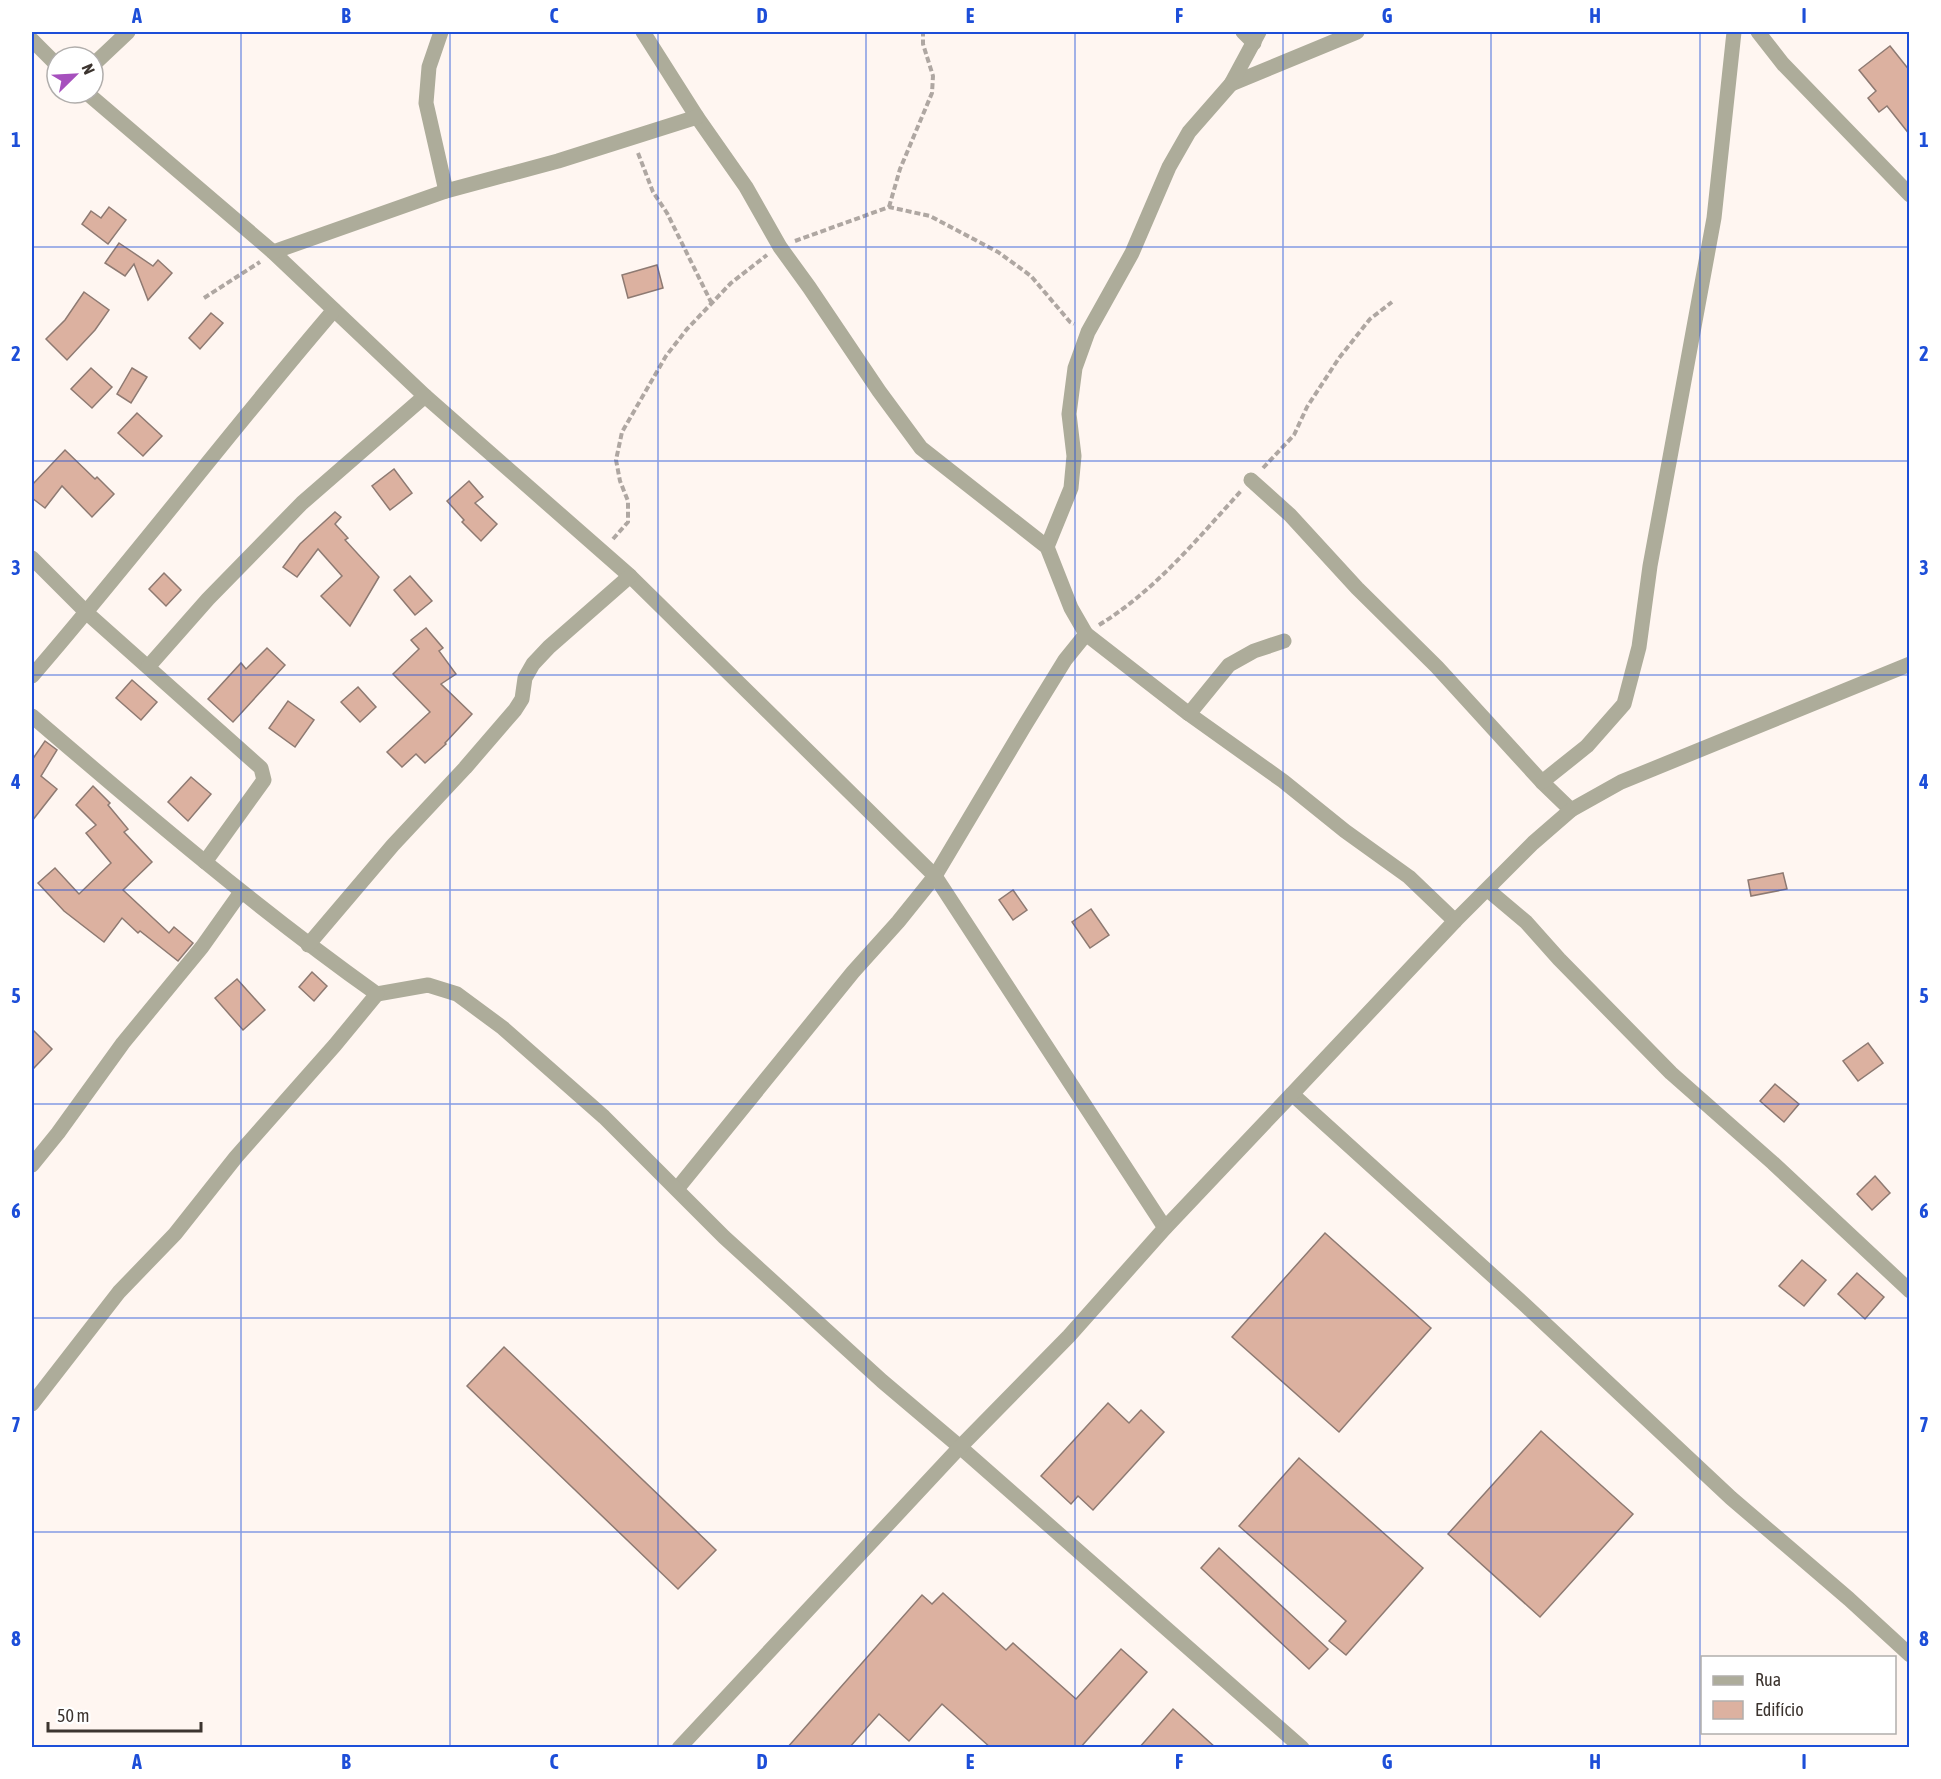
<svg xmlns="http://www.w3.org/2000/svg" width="1941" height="1779" viewBox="0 0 1941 1779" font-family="'Asap Condensed',sans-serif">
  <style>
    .building { fill: #dcb1a0; stroke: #8e7a72; stroke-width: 1.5 }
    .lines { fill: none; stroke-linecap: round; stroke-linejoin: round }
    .path { stroke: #afa7a2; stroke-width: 4; stroke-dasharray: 6 3; stroke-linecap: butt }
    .minor { stroke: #adac9a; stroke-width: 15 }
    .tertiary { stroke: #adac9a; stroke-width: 15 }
    .grid { fill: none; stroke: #1d4ed8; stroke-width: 1.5; stroke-opacity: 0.55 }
    .neatline { fill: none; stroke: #1d4ed8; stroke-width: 2 }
    .grid-label { font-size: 20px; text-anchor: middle; font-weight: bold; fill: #1d4ed8 }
  </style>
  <rect width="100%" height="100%" fill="#fff6f1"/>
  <g class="building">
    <polygon points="1890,46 1910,71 1910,135 1887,106 1879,112 1868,98 1876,91 1859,70"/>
    <polygon points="109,207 126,220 108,244 82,224 91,211 101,218"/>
    <polygon points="119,243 153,266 158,260 172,273 148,300 134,264 125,276 105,263"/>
    <polygon points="657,265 663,288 628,298 622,275"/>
    <polygon points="84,292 109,310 95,330 67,360 46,339 65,320"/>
    <polygon points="211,313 223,323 200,349 189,338"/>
    <polygon points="91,368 112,387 92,408 71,389"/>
    <polygon points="132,368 147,377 131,403 117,394"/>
    <polygon points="137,413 162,436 143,456 118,433"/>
    <polygon points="65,450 95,479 97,477 114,494 92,517 62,486 45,508 32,498 32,485"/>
    <polygon points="394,469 412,493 390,510 372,486"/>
    <polygon points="469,481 483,497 475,503 497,524 481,541 462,522 464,520 447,501"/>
    <polygon points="335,512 341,517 335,524 348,538 345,540 379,577 350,626 321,596 342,576 318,549 297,577 283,567 300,544"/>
    <polygon points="164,573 181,590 166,606 149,589"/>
    <polygon points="410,576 432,601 415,615 394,590"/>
    <polygon points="426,628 443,648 439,651 456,674 441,684 472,714 445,743 446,744 425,763 416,754 402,767 387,752 430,712 393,674 419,649 411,640"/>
    <polygon points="267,648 285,665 233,722 208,699 241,663 246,669"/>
    <polygon points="132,680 157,702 141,720 116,698"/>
    <polygon points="358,687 376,707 360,722 341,702"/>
    <polygon points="288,701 314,720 295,747 269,728"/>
    <polygon points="45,741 57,750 41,776 57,789 32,821 32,760"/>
    <polygon points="191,777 211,794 188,821 168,802"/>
    <polygon points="93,786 110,803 108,805 128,829 124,832 152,862 123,890 169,933 174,927 193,943 178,961 140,931 138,933 122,918 104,942 64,911 38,883 55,868 79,894 111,863 86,833 96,825 76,805"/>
    <polygon points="1783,873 1787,889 1751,896 1748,880"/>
    <polygon points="1013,890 1027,910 1013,920 999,900"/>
    <polygon points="1091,909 1109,935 1090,948 1072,922"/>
    <polygon points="312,972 327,986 314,1001 299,987"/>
    <polygon points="237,979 265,1010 243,1030 215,998"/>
    <polygon points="32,1029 52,1049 32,1070"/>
    <polygon points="1868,1043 1883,1063 1858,1081 1843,1061"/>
    <polygon points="1775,1084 1799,1104 1784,1122 1760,1101"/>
    <polygon points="1875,1176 1890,1193 1872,1210 1857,1194"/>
    <polygon points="1325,1233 1431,1328 1339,1432 1232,1337"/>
    <polygon points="1802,1260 1826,1280 1804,1306 1779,1286"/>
    <polygon points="1857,1273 1884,1297 1865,1319 1838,1294"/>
    <polygon points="504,1347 716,1550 678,1589 467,1386"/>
    <polygon points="1108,1403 1129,1423 1141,1410 1164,1432 1093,1510 1078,1496 1071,1504 1041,1476"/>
    <polygon points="1541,1431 1633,1514 1540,1617 1448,1534"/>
    <polygon points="1299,1458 1423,1568 1346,1655 1329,1641 1346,1621 1239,1526"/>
    <polygon points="1219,1548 1328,1649 1309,1669 1201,1568"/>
    <polygon points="943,1593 1006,1650 1013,1643 1076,1699 1121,1649 1147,1672 1080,1748 991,1748 942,1704 909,1741 879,1714 849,1748 787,1748 922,1595 932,1604"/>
    <polygon points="1173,1709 1216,1748 1139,1748"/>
  </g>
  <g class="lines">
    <g class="path">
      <polyline points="638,153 653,192 667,213 711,302"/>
      <polyline points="889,207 900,169 932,93 933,76 923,44 923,32"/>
      <polyline points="795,241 889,207 930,216 998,252 1031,276 1070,322 1074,324"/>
      <polyline points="204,298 260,262"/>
      <polyline points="1263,468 1294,435 1307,407 1339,358 1370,319 1392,302"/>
      <polyline points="613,539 628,522 628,501 620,481 616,460 622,432 666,356 687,329 731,283 767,255"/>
      <path d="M1099,625C1156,590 1197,539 1241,491"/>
    </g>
    <g class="minor">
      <polyline points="441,32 429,67 426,103 446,191"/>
      <polyline points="643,32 697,117 746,187 780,247 809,287 879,391 921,448 1047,547 1071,608 1086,634 1065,660 1025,725 935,876 898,922 853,972 677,1189"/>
      <polyline points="1243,32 1254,43"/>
      <polyline points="1758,32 1783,64 1910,195"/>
      <polyline points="32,40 57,65"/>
      <polyline points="93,65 128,32"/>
      <polyline points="1231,84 1357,32"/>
      <polyline points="87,93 273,252 425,396 630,576 935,876 1165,1228"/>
      <polyline points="273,252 446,191 558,161 697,117"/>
      <polyline points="1251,480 1290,515 1357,588 1437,667 1542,782 1571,810"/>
      <polyline points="1047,547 1071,488 1074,456 1069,414 1075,368 1088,332 1132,253 1169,167 1189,132 1231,84 1259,32"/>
      <polyline points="32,558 87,613 261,768 264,780 205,862"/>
      <polyline points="1086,634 1189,714 1283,781 1345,831 1409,877 1455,921"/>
      <polyline points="148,667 208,599 302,503 425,396"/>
      <path d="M32,676C135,557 231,430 334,310"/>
      <polyline points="1189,714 1229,665 1254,651 1284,641"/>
      <path d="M32,716C144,812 256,908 377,994L428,985L457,994L503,1028L604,1117L724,1237L882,1381L960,1447L1302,1748"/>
      <polyline points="1542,782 1587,746 1624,704 1639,647 1650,566 1714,218 1734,32"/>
      <polyline points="1488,890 1526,922 1559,959 1671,1073 1773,1163 1910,1291"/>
      <polyline points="308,945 393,845 465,768 515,710 522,699 525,678 533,664 549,647 630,576"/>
      <polyline points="1292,1094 1525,1305 1731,1498 1849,1599 1910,1655"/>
      <polyline points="32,1165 58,1133 123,1043 202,947 241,892"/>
      <polyline points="32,1404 119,1292 175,1234 236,1157 335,1045 377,994"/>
    </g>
    <polyline class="tertiary" points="679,1748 960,1447 1069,1336 1165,1228 1292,1094 1455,921 1533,843 1571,810 1621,782 1910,664"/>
  </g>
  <path class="grid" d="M241,32V1748M450,32V1748M658,32V1748M866,32V1748M1075,32V1748M1283,32V1748M1491,32V1748M1700,32V1748M32,247H1910M32,461H1910M32,675H1910M32,890H1910M32,1104H1910M32,1318H1910M32,1532H1910"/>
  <rect width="1941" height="1779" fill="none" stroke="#ffffff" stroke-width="66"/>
  <rect x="1701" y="1656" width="195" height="78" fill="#ffffff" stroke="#b1aeac" stroke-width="1.5"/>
  <rect x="1713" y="1676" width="30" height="9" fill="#adac9a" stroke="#b1aeac" stroke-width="1.5"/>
  <text x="1755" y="1686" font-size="18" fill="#3c342f">Rua</text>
  <rect x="1713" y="1701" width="30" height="18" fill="#dcb1a0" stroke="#b1aeac" stroke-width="1.5"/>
  <text x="1755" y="1716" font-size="18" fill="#3c342f">Edifício</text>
  <g transform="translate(75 75) rotate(66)"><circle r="28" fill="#ffffff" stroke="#b1aeac" stroke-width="1.5"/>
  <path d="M0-4.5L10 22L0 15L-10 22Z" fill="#a650bd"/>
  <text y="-9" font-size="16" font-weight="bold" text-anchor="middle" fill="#3c342f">N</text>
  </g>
  <path d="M48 1722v9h153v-9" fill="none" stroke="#3c342f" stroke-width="3"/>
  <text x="57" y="1722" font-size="18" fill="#3c342f" stroke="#ffffff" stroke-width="4.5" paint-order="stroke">50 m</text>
  <rect x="33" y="33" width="1875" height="1713" class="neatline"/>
  <g class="grid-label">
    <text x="137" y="23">A</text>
    <text x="346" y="23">B</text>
    <text x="554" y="23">C</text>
    <text x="762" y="23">D</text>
    <text x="970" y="23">E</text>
    <text x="1179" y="23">F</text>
    <text x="1387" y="23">G</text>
    <text x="1595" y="23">H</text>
    <text x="1804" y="23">I</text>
    <text x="16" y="147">1</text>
    <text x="1924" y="147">1</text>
    <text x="16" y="361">2</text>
    <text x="1924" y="361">2</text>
    <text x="16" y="575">3</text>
    <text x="1924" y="575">3</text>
    <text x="16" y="789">4</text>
    <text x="1924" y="789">4</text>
    <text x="16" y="1003">5</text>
    <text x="1924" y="1003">5</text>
    <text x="16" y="1218">6</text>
    <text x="1924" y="1218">6</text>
    <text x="16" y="1432">7</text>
    <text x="1924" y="1432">7</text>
    <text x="16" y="1646">8</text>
    <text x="1924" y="1646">8</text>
    <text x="137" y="1769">A</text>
    <text x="346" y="1769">B</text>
    <text x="554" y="1769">C</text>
    <text x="762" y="1769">D</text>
    <text x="970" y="1769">E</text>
    <text x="1179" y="1769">F</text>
    <text x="1387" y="1769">G</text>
    <text x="1595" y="1769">H</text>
    <text x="1804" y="1769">I</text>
  </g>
</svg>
